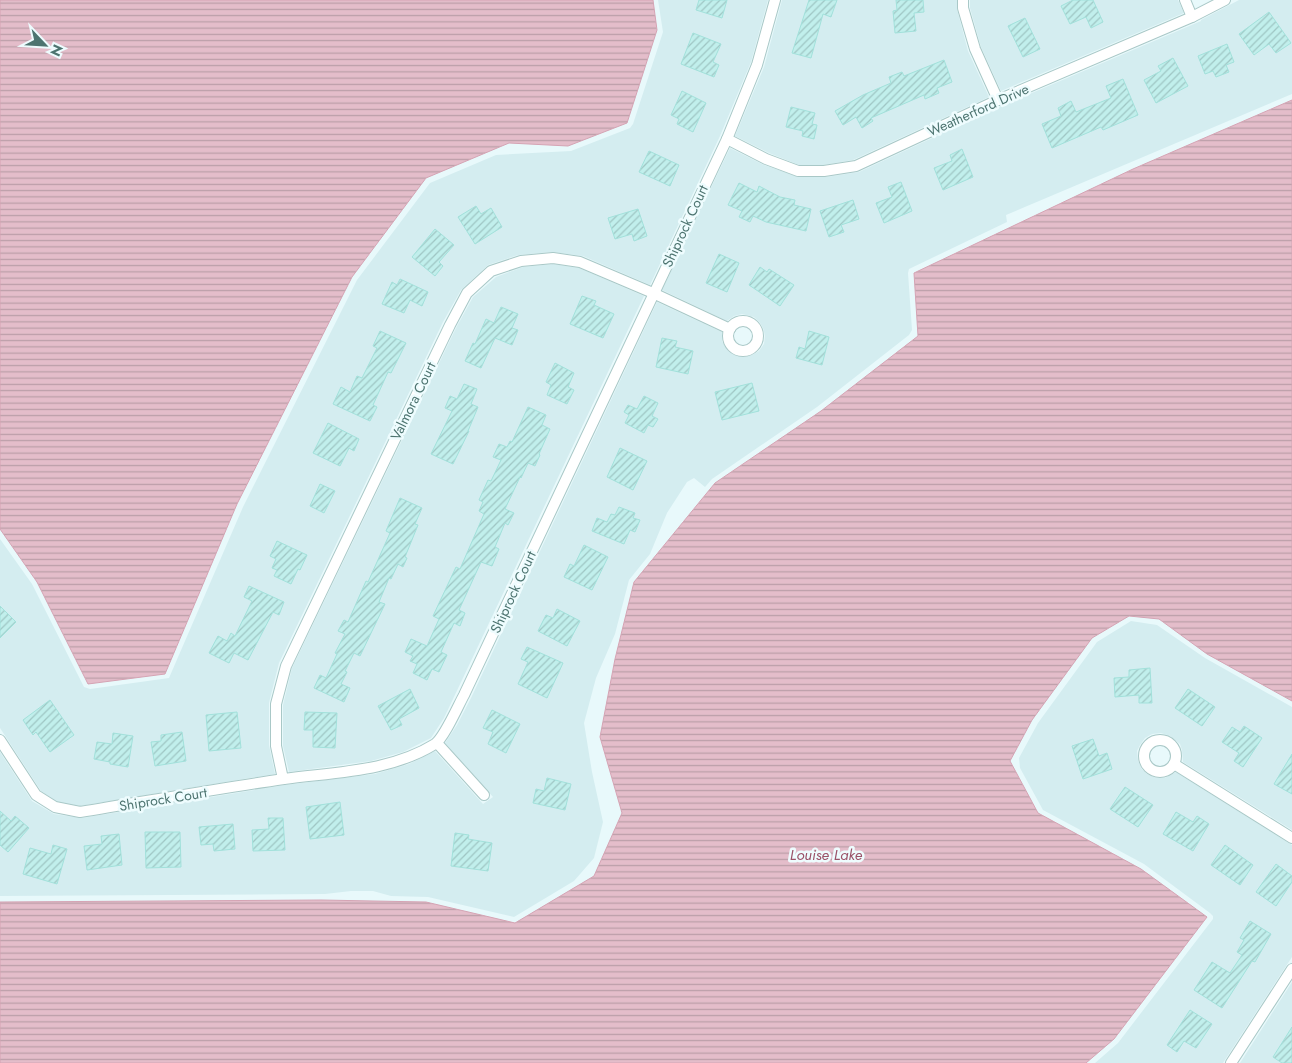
<svg xmlns="http://www.w3.org/2000/svg" width="1292" height="1063" viewBox="0 0 1292 1063" font-family="Jost,sans-serif">
  <style>
    .residential { fill: #d4edf0 }
    .water { fill: url(#water-rules); stroke: #d5a4b4 }
    .building { fill: url(#building-hatch); stroke: #a2e1db }
    .lines { fill: none; stroke-linecap: round; stroke-linejoin: round }
    .street-casing { stroke: #a9c8c7; stroke-width: 12 }
    .street { stroke: #fff; stroke-width: 10 }
    .labels { text-anchor: middle; dominant-baseline: central; stroke-width: 5; stroke-linejoin: round; paint-order: stroke }
    .street-label { font-size: 14px; fill: #4d7470; stroke: #eefcfe }
    .water-label { font-size: 15px; font-style: italic; fill: #9b5268; stroke: #eefcfe }
  </style>
  <defs>
    <pattern id="water-rules" width="6" height="5" patternUnits="userSpaceOnUse" patternTransform="scale(1.25)"><rect width="6" height="5" fill="#e4bdca"/><path d="M0 2.5h6" fill="none" stroke="#bb9ea8"/></pattern>
    <pattern id="building-hatch" width="6" height="6" patternUnits="userSpaceOnUse" patternTransform="scale(1.25)"><rect width="6" height="6" fill="#c1efec"/><path d="M-1 1l2-2M0 6l6-6M5 7l2-2" fill="none" stroke="#9fc6c4"/></pattern>
  </defs>
  <rect width="100%" height="100%" fill="#e8f9fb"/>
  <g class="residential">
    <polygon points="658,0 768,0 751,62 720,136 650,285 583,256 552,252 518,255 488,265 461,290 443,322 279,663 269,703 269,745 275,774 80,806 57,802 41,791 0,728 0,539 32,584 84,687 90,689 169,678 243,507 357,280 430,183 496,155 571,151 630,128 633,124 663,32"/>
    <polygon points="782,0 957,0 957,9 968,51 989,97 853,160 823,165 799,165 769,153 735,136 764,67"/>
    <polygon points="970,0 1178,0 1184,13 1001,91 981,47 970,8"/>
    <polygon points="1239,0 1292,0 1292,94 1006,215 1007,222 909,269 908,273 912,330 909,335 817,407 712,479 705,487 694,478 687,482 667,513 650,554 629,580 615,634 596,678 584,723 592,772 603,822 594,858 574,881 514,917 428,897 391,896 373,891 351,891 325,894 0,896 0,752 32,801 54,814 82,818 285,785 375,774 409,764 435,751 483,804 493,797 445,743 457,725 471,698 657,302 722,332 722,341 726,348 736,355 744,357 752,355 759,351 764,344 765,336 763,328 760,323 754,317 742,314 734,316 727,321 662,290 730,148 764,165 799,177 826,177 859,172 1001,106 1201,21 1201,20"/>
    <polygon points="553,264 579,268 644,296 444,718 431,738 403,752 371,761 289,772 283,746 283,705 292,668 456,328 473,297 496,277 523,267"/>
    <polygon points="1131,621 1157,625 1205,658 1292,707 1292,830 1183,762 1182,750 1180,744 1170,736 1161,733 1152,734 1145,738 1140,745 1137,751 1138,760 1141,768 1147,774 1156,778 1165,778 1176,772 1292,845 1292,957 1223,1063 1095,1063 1118,1043 1213,919 1213,916 1210,913 1144,864 1043,810 1020,768 1019,758 1038,723 1097,642"/>
    <polygon points="1292,982 1292,1063 1240,1063"/>
  </g>
  <g class="water">
    <polygon points="0,0 653,0 657,30 627,123 568,146 509,143 426,178 352,277 237,504 165,674 88,684 37,582 0,529"/>
    <polygon points="1292,100 1292,701 1207,654 1159,619 1129,616 1092,638 1032,720 1010,761 1038,813 1141,869 1207,917 1114,1039 1086,1063 0,1063 0,902 321,900 426,902 515,923 594,876 622,813 600,737 615,659 634,582 715,483 821,411 918,336 914,273 1133,169"/>
  </g>
  <g class="building">
    <polygon points="699,0 727,0 722,18 696,10"/>
    <polygon points="809,0 837,0 831,17 823,14 811,58 792,53"/>
    <polygon points="896,0 923,0 924,12 914,13 916,31 895,33 893,11 897,10"/>
    <polygon points="1073,0 1093,0 1103,22 1091,28 1086,17 1070,24 1061,6"/>
    <polygon points="1269,12 1291,43 1276,53 1269,44 1254,55 1239,34"/>
    <polygon points="1025,18 1040,49 1023,57 1008,26"/>
    <polygon points="693,33 721,44 713,62 719,65 714,77 681,64"/>
    <polygon points="1227,44 1234,62 1226,65 1229,72 1216,77 1213,71 1205,74 1198,56"/>
    <polygon points="1173,58 1188,86 1156,103 1144,80 1161,71 1158,66"/>
    <polygon points="944,60 952,82 937,88 939,93 925,99 924,95 871,118 873,121 862,128 856,117 843,125 835,111 863,95 891,83 889,77 902,72 904,76"/>
    <polygon points="1123,79 1138,115 1103,130 1101,127 1052,148 1042,124 1061,116 1058,108 1071,101 1076,112 1111,98 1106,86"/>
    <polygon points="682,91 706,103 693,132 677,124 679,119 671,115"/>
    <polygon points="791,107 815,113 812,124 817,125 814,139 802,136 803,131 786,127"/>
    <polygon points="962,149 973,177 943,190 934,168 952,161 950,155"/>
    <polygon points="649,151 679,165 670,186 639,172"/>
    <polygon points="901,182 912,211 884,223 876,203 892,197 888,187"/>
    <polygon points="739,183 757,192 759,186 780,197 795,200 794,205 811,209 806,231 766,222 753,216 750,222 739,217 742,211 728,205"/>
    <polygon points="853,200 859,219 841,225 844,232 829,237 820,211"/>
    <polygon points="476,206 481,214 491,208 502,227 475,244 458,217"/>
    <polygon points="638,209 647,236 634,241 632,234 615,239 608,218"/>
    <polygon points="435,229 454,245 439,262 443,266 435,276 412,257"/>
    <polygon points="719,254 739,263 727,292 706,283"/>
    <polygon points="760,267 767,272 769,269 794,285 780,306 749,285"/>
    <polygon points="400,279 428,292 422,306 410,300 404,313 382,304 392,282 397,285"/>
    <polygon points="582,296 596,301 594,305 614,314 603,338 570,324"/>
    <polygon points="501,307 518,314 512,328 518,330 512,345 495,338 481,368 465,361 473,343 475,344 486,319 494,323"/>
    <polygon points="380,331 406,343 391,373 388,372 373,405 377,407 370,421 333,404 341,387 350,392 357,376 362,378 377,348 373,346"/>
    <polygon points="809,331 829,337 822,365 796,358 799,347 805,349"/>
    <polygon points="662,338 677,341 675,347 693,351 688,374 656,367"/>
    <polygon points="555,363 574,373 568,387 574,390 567,404 547,395 551,385 546,382"/>
    <polygon points="752,383 759,411 722,420 715,392"/>
    <polygon points="464,384 477,389 471,404 478,407 468,431 469,431 453,464 431,454 452,411 445,408 450,396 457,399"/>
    <polygon points="644,396 658,403 652,416 658,419 653,427 648,425 644,433 625,423 629,415 624,412 628,405 637,409"/>
    <polygon points="528,407 546,415 542,425 550,429 539,454 540,455 535,466 528,463 521,478 520,477 505,509 514,513 508,525 505,523 495,547 499,549 492,566 481,562 459,610 465,613 460,626 454,623 441,652 447,655 439,672 432,669 427,680 413,673 417,664 410,661 413,656 405,652 411,639 427,646 439,619 433,616 456,567 460,569 484,514 479,511 483,502 479,500 488,480 491,481 501,460 493,457 499,444 507,447 510,441 512,442"/>
    <polygon points="328,423 359,439 354,451 349,448 340,466 313,453"/>
    <polygon points="620,448 647,461 633,490 607,477"/>
    <polygon points="320,484 335,491 324,513 310,506"/>
    <polygon points="400,498 422,508 415,524 418,525 405,557 407,558 403,567 398,564 391,579 389,578 379,602 385,604 360,656 354,653 345,671 347,672 341,684 350,688 344,702 314,688 320,675 326,678 337,654 335,653 345,634 338,631 344,620 348,622 366,581 368,582 390,533 386,531"/>
    <polygon points="619,507 635,513 633,518 640,520 635,532 630,530 624,544 592,531 597,518 607,522 611,514 615,515"/>
    <polygon points="277,541 307,555 300,570 298,569 291,584 274,576 277,570 272,568 276,559 270,556"/>
    <polygon points="584,545 608,557 592,590 564,577 570,564 574,566"/>
    <polygon points="249,586 284,602 279,615 273,612 248,660 234,653 229,663 209,653 218,636 227,641 231,633 235,636 252,601 244,597"/>
    <polygon points="0,606 16,622 0,638"/>
    <polygon points="557,609 580,621 567,646 538,631 546,615 553,618"/>
    <polygon points="527,647 563,663 547,698 518,684 528,662 521,659"/>
    <polygon points="1150,668 1152,703 1139,703 1139,695 1115,697 1114,678 1129,677 1129,670"/>
    <polygon points="410,689 419,708 399,719 402,725 391,730 378,706"/>
    <polygon points="1188,689 1215,707 1202,726 1175,708"/>
    <polygon points="50,700 74,735 50,752 36,732 33,735 23,720"/>
    <polygon points="492,710 520,724 506,753 488,744 493,732 483,728"/>
    <polygon points="237,712 241,748 209,751 206,715"/>
    <polygon points="305,712 337,713 335,748 313,747 313,730 304,730"/>
    <polygon points="1244,726 1262,738 1243,767 1234,761 1239,753 1222,742 1232,727 1240,732"/>
    <polygon points="182,732 186,761 155,766 151,742 161,741 161,735"/>
    <polygon points="113,733 133,736 128,767 110,764 110,762 94,759 97,742 112,744"/>
    <polygon points="1093,739 1099,756 1107,753 1112,769 1083,779 1072,746"/>
    <polygon points="1292,754 1292,794 1274,784"/>
    <polygon points="547,778 571,784 565,810 533,803 536,789 544,791"/>
    <polygon points="1125,787 1153,805 1138,827 1110,809"/>
    <polygon points="340,802 344,835 310,839 306,807"/>
    <polygon points="0,811 11,821 15,816 29,828 8,852 0,845"/>
    <polygon points="1176,812 1193,822 1197,816 1209,824 1193,851 1163,834"/>
    <polygon points="268,818 283,818 285,850 253,851 252,830 269,829"/>
    <polygon points="233,824 235,849 214,851 213,844 201,845 199,827"/>
    <polygon points="145,832 180,832 181,867 146,868"/>
    <polygon points="455,833 469,835 468,839 492,843 488,871 451,866"/>
    <polygon points="119,834 122,865 87,870 84,846 102,844 101,836"/>
    <polygon points="53,845 67,849 57,884 23,874 30,848 51,854"/>
    <polygon points="1225,845 1253,865 1240,885 1211,865"/>
    <polygon points="1276,864 1292,876 1292,882 1276,906 1256,892"/>
    <polygon points="1250,921 1271,934 1255,962 1252,961 1222,1008 1194,990 1212,962 1230,973 1242,955 1237,952 1244,940 1240,938"/>
    <polygon points="1190,1010 1212,1024 1196,1048 1184,1041 1177,1052 1167,1045"/>
    <polygon points="1292,1027 1292,1063 1282,1063 1273,1057"/>
  </g>
  <g class="lines">
    <defs>
      <g id="street">
        <polyline points="963,0 963,8 975,49 998,100"/>
        <polyline points="1185,0 1192,17"/>
        <polyline points="727,139 766,159 798,171 824,171 856,166 998,100 1192,17 1225,0"/>
        <circle cx="743" cy="336" r="15"/>
        <circle cx="1160" cy="756" r="16"/>
        <path d="M0,740L36,795L55,807L80,812C148,801 216,789 284,779C334,772 390,772 435,744C444,738 458,706 464,695L727,139L757,65L775,0"/>
        <polyline points="437,743 484,795"/>
        <polyline points="1174,764 1292,838"/>
        <polyline points="283,779 276,746 276,704 286,666 450,325 467,293 491,271 521,261 553,258 580,262 653,293 730,329"/>
        <polyline points="1231,1063 1292,969"/>
      </g>
    </defs>
    <use href="#street" class="street-casing"/>
    <use href="#street" class="street"/>
  </g>
  <g class="labels">
    <g class="street-label">
      <text transform="translate(978 110) rotate(-24)">Weatherford Drive</text>
      <text transform="translate(685 226) rotate(-65)">Shiprock Court</text>
      <text transform="translate(413 401) rotate(-64)">Valmora Court</text>
      <text transform="translate(513 592) rotate(-65)">Shiprock Court</text>
      <text transform="translate(163 799) rotate(-9)">Shiprock Court</text>
    </g>
    <g class="water-label">
      <text x="826" y="855">Louise Lake</text>
    </g>
  </g>
  <g transform="translate(45 45) rotate(115)" stroke="#eefcfe" stroke-width="4" paint-order="stroke">
  <path d="M0-4L9 19L0 12L-9 19Z" fill="#4d7470"/>
  <text y="-8" font-size="14" font-weight="bold" text-anchor="middle" fill="#4d7470">N</text>
  </g>
</svg>
